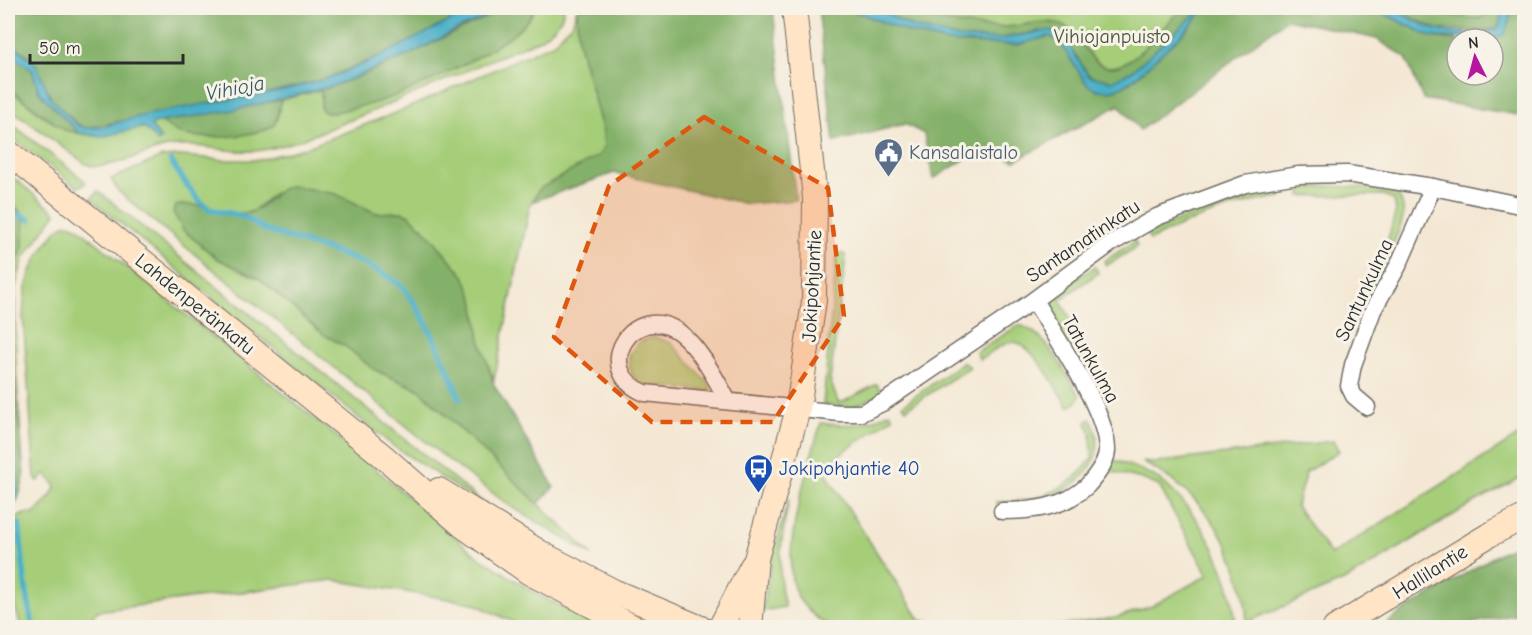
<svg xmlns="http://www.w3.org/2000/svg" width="1532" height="635" viewBox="0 0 1532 635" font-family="'Comic Neue',sans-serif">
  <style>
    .green { fill: #a6ce79; stroke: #687c52; stroke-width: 1.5 }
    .forest { fill: #84b169; stroke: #586e4a; stroke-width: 1.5 }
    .water { fill: #48afc7; stroke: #3a6d79; stroke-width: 1.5 }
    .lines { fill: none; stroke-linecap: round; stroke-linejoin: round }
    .stream { stroke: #48afc7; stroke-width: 6 }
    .minor-casing { stroke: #716d66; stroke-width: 19 }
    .secondary-casing { stroke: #716d66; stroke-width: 26 }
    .minor { stroke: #fff; stroke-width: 16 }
    .secondary { stroke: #ffe4c6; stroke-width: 24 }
    .marked { fill: #df570e; fill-opacity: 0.2; stroke: #df570e; stroke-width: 4.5; stroke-dasharray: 12 8; stroke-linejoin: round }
    .labels { text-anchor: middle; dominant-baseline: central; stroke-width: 6; stroke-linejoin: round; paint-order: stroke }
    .park-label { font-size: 20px; fill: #4a543e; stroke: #f7f3e8 }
    .service-label { font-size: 20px; fill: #4e5e75; stroke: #f7f3e8; text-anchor: start }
    .street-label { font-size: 20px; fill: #2b2b2b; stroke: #f7f3e8 }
    .transit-label { font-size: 20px; fill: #164399; stroke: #f7f3e8; text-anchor: start }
    .water-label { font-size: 21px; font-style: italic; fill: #355962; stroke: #f7f3e8 }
  </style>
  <rect width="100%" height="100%" fill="#f7f3e8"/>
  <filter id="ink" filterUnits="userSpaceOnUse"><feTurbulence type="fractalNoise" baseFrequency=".0167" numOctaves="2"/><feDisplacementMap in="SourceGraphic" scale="12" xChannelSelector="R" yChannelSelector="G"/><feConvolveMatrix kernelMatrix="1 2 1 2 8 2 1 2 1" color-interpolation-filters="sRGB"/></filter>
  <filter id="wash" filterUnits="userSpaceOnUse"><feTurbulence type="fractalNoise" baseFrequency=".008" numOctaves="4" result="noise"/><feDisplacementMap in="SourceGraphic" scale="24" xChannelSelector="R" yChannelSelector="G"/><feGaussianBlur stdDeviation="1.35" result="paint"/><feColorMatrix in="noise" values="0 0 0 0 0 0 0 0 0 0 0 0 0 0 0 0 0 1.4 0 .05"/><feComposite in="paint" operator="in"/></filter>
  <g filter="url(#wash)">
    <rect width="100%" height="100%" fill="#f4e8d4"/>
    <g class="green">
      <path d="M535,8H564C563,22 551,31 540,39C481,64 422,91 363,115C332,127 301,142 268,149C232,157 200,141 168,147C145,151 105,173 86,164L8,107V88C50,121 71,146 127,130C134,128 146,129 149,127C153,125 156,122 161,121C191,144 227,136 263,131C278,126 279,114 281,100L321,90V109L326,113H333L401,94L534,11Z"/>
      <polygon points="577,8 578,40 603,132 604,148 598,156 538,191 530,205 494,380 482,349 464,276 426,231 409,215 401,212 376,213 274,193 252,212 239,213 183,230 218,259 260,279 318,330 345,346 379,372 420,390 592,555 510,506 447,459 150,218 119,192 111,179 162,157 182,156 224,160 258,160 305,148 403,110 554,43 573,22"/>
      <path d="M892,8H1181C1168,23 1135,65 1113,67C1089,70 1082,33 1062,25C1043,17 1023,27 1004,27C967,27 926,22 892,8Z"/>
      <path d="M1406,8H1498C1477,30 1431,14 1406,8Z"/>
      <polygon points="8,121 85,181 85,184 77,187 8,135"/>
      <polygon points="8,173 56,213 23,259 15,288 16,364 24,478 8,313 8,287 11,271 21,254 22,212 8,201"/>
      <path d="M1326,186L1359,187L1397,194C1410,211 1400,227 1393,244L1387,243L1396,210L1394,200L1384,195L1301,196L1302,189Z"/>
      <polygon points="98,191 496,513 393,446 91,199"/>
      <path d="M1282,191L1281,197C1235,203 1192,219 1150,240L1147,234C1190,214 1235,199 1282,191Z"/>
      <path d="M69,224L77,227L351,448L476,555L540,596L603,627H523L473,603L333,580L97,611L85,627H21L8,583V528C13,519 24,511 34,514L50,497L56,486L45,474L38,481L35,478L23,316C24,285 31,262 51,238C56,231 60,225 69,224Z"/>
      <polygon points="1135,241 1137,247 1106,266 1104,261"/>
      <polygon points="842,253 846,256 830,380 838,402 843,402 877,384 882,394 852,407 823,405 837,255"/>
      <polygon points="1381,258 1387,259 1360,318"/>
      <path d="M1095,267L1098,273L1060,300L1114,395L1101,401C1090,381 1044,318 1054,297C1060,285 1083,275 1095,267Z"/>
      <path d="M1019,325C1049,334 1064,372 1080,396L1076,403L1068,407C1058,392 1032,341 1012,342C1001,343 989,354 980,360L976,352Z"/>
      <path d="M654,337L671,343L710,385L711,391L643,385C631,379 627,365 630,353L639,342Z"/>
      <polygon points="963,362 970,367 906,409 903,405"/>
      <path d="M890,412L893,417L824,466L830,480L921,621L1029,627H830C816,619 801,606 795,591C780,552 809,463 821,423C848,426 866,426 890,412Z"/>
      <path d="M1091,419C1120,478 1043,509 997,504V502C1036,503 1069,491 1092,458L1091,434L1086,422Z"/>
      <path d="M1524,432V476L1473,503L1346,580L1247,622C1243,552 1205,493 1142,462L1153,463L1333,441L1339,451L1306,472L1296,506L1331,555Z"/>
      <path d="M1114,460C1130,466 1152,472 1165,484C1205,519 1232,575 1236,627H1043L1115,618L1152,606L1208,575L1159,486L1142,479L1109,471Z"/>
      <path d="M789,498C782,536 775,568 785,607L762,611L774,550Z"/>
    </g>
    <g class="forest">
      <path d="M8,8H478L382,55L323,80L255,96L85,128C76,125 74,120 67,114C61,109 54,105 50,97C39,76 35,52 8,44Z"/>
      <path d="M507,8H535C524,42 413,91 378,102C363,106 348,109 333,113H326L321,109V90C386,70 445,35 507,8Z"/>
      <polygon points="577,8 737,8 747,12 773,10 796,200 747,204 614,173 534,201 538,191 544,186 598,156 604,148 603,132 578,40"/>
      <path d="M818,8H847L907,32L947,42L1017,45L1050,36L1060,43L1087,84C1117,107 1146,67 1166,49C1181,36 1193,24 1204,8H1373L1431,37L1457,40V75H1493L1492,39C1506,34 1510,21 1511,8H1524V116L1423,99L1406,58L1377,39L1287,19L1140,130L1119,105L1015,161L998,154L970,156L933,179L924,134L905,124L834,142Z"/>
      <path d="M876,8C890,8 898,12 911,15C942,21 976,29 1007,27C1025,26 1043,19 1061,25C1082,31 1087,69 1113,67C1134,66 1168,23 1181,8H1198L1192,17L1133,70L1112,81L1089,76L1064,38L1039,31L999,39L959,38L912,27Z"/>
      <polygon points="1390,8 1479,19 1498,8 1504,8 1498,28 1482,31 1437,29"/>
      <polygon points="8,54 32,70 39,92 79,133 64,130 8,88"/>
      <path d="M281,100L275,124C257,138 203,140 181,134C173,131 167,126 161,121Z"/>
      <path d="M293,186L336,194L376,213L402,212L409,215L426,231L464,276L474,299L480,339L494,385L554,487L538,504L420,390L373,369L345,346L324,335L260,279L218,259L183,230L173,212L176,206C201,199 227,220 250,212C268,207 271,189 293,186Z"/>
      <polygon points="8,201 24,217 23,248 11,271 8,287"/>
      <polygon points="8,313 24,478 18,499 10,496 8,484"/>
      <polygon points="1524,543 1524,613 1453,627 1383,627 1397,615 1501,552"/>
    </g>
    <g class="water">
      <path d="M478,8H507L454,31L411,54L331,87L234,110L154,123L151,126L161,139L158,142L144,127L101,137L79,133L39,92L32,70L8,54V44L17,48L36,64L51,98L76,124L85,128L103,127C173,103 250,102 321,80C377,63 425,30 478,8Z"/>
      <polygon points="671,8 781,8 747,12 737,9 727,11"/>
      <path d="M847,8H876L912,27L959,38L999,39L1051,30L1064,38L1089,76L1112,81L1133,70L1192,17L1198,8H1204C1194,24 1181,36 1166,49C1146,66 1117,107 1087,84L1060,43L1050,36L1017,45L947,42L907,32Z"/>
      <path d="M1373,8C1398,7 1407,18 1429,27C1447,34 1481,35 1498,28L1504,8H1511L1509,23L1504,35L1492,39L1431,37Z"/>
    </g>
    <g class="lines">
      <g class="stream">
        <path d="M171,161C179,174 195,200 208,208C218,213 232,212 243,217C253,221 261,229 271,232C310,245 370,259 401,286C422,306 449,371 460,399"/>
        <polyline points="8,213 21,215 30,220"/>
        <polyline points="8,440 15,465 15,501"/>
        <polyline points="19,524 25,583 33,628"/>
      </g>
    </g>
  </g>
  <g filter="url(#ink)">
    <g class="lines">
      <defs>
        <g id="minor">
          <path d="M728,401C715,378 700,348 679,332C634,300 589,370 645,393L840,413H861L884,402L1034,300L1110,244L1157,217L1245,184L1298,175L1347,174L1433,187L1524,206"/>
          <polyline points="1367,407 1354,396 1349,386 1353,365 1373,310 1398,266 1433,187"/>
          <path d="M1002,511C1031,511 1064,508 1087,486C1095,477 1106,464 1107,451C1108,412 1055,336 1034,300"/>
        </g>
        <g id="secondary">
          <polyline points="8,152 383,456 463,526 528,572 635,628"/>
          <polyline points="439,490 546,556 613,591 701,628"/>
          <polyline points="720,628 752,566"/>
          <polyline points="750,628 756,559 798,409 814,301 815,198 794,8"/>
          <polyline points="1335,628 1489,535 1524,517"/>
        </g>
      </defs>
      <use href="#minor" class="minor-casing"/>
      <use href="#secondary" class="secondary-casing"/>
      <use href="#minor" class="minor"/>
      <use href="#secondary" class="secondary"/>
    </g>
  </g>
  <path class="marked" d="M704,117L828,188L844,316L773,422H652L554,337L609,186Z"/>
  <defs>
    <symbol id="civic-pin" viewBox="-11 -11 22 30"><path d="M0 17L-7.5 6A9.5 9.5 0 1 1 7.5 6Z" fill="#5c6f8a" stroke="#f7f3e8"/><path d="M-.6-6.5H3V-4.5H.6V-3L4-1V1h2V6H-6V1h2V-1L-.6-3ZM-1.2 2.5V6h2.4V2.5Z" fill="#fff"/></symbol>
    <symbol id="bus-pin" viewBox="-11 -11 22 30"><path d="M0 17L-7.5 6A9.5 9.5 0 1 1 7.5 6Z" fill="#1a4fb4" stroke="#f7f3e8"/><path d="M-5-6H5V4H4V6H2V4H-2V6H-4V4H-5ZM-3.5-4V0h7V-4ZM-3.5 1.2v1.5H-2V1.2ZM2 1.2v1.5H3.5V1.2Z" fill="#fff"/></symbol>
  </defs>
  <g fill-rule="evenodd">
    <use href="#civic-pin" x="872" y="136" width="33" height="45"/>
    <use href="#bus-pin" x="742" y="452" width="33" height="45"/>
  </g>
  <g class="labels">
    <g class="park-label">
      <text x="1112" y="36">Vihiojanpuisto</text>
    </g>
    <g class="service-label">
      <text x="909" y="152">Kansalaistalo</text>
    </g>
    <g class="street-label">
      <text transform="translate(1083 241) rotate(-34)">Santamatinkatu</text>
      <text transform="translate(812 286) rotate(-87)">Jokipohjantie</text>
      <text transform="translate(1364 290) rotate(-65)">Santunkulma</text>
      <text transform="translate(195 304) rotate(39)">Lahdenperänkatu</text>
      <text transform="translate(1091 359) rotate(61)">Tatunkulma</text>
      <text transform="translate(1430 572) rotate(-32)">Hallilantie</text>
    </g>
    <g class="transit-label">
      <text x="779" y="468">Jokipohjantie 40</text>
    </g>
    <g class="water-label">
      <text transform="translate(235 88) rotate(-11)">Vihioja</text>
    </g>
  </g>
  <rect width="1532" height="635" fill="none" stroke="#f7f3e8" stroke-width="30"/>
  <g transform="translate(1475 57) rotate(354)"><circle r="28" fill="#f7f3e8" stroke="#a5a39c" stroke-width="1.5"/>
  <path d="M0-4.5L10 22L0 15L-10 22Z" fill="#b5179e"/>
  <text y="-9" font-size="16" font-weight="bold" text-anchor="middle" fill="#2b2b2b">N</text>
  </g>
  <path d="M30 54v9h153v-9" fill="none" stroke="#2b2b2b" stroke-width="3"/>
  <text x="39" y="54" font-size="18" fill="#2b2b2b" stroke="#f7f3e8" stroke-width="4.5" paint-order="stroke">50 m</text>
</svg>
